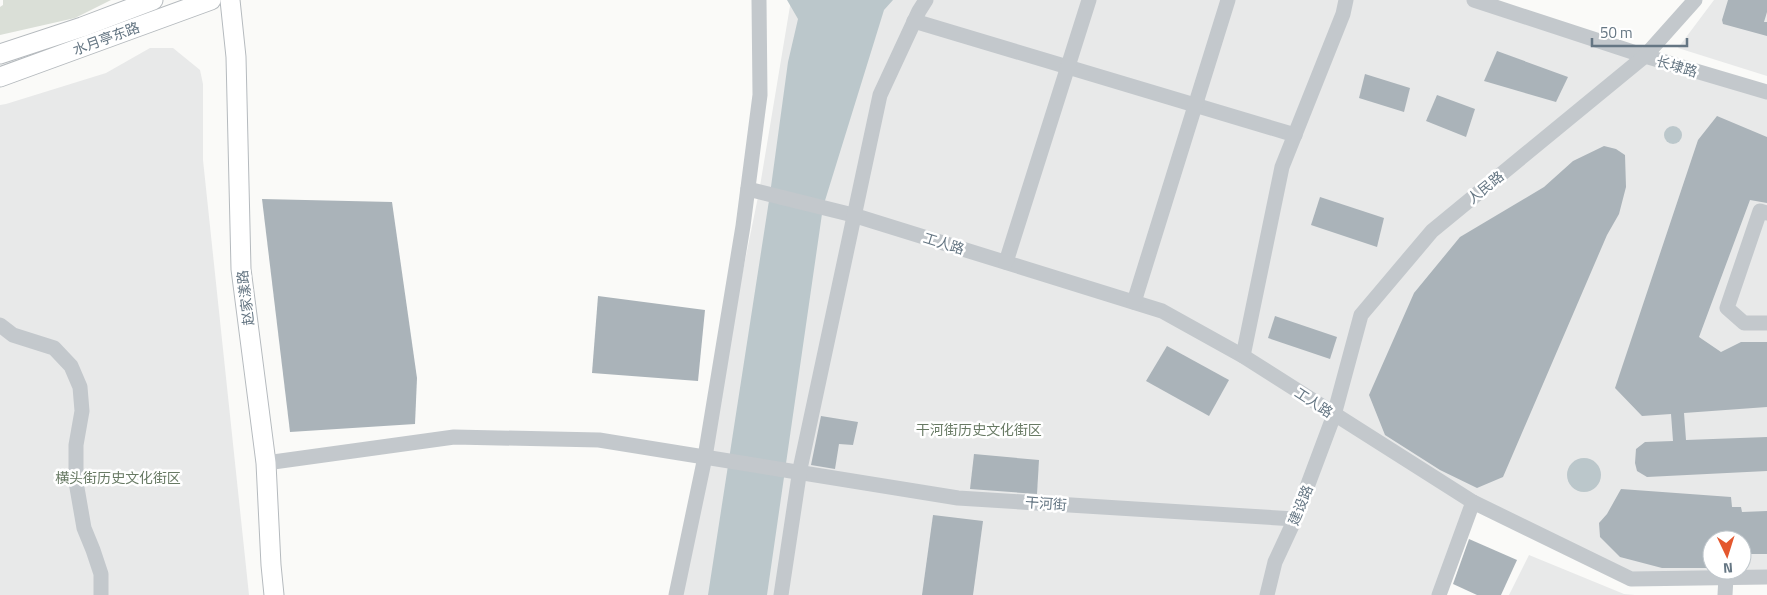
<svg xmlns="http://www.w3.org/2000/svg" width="1767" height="595" viewBox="0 0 1767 595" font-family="'Titillium Web','Noto Sans SC',sans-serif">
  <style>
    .built { fill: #e8e9e9; fill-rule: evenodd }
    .green { fill: #dadfd7 }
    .water { fill: #bbc7cb }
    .building { fill: #aab3b9 }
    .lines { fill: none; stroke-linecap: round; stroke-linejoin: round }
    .major-casing { stroke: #b5babe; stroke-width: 21 }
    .minor { stroke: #c3c8cc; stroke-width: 15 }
    .major { stroke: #fff; stroke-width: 19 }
    .labels { text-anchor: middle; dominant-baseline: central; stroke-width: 5; stroke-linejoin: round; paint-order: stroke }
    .street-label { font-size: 14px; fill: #657683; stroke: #fff }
    .park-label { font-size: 14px; fill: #687a64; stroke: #fff }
  </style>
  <rect width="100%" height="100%" fill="#fafaf8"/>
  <g class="built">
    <path d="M791,0H1482L1767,88V576L1631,579L1473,502L1441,595H680L705,457L759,192ZM1712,540H1742V570H1712Z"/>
    <polygon points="1714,0 1767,0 1767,76 1678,48"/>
    <polygon points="150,48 173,48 200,70 203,84 203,160 249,595 0,595 0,105 6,104 106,73"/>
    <polygon points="1529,555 1624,594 1635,595 1509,595"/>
  </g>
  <polygon class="green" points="3,0 111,0 75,18 0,35 0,7 3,5"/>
  <g class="water">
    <polygon points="787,0 893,0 884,10 823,207 767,595 708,595 770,194 788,62 798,19"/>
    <circle cx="1673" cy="135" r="9"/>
    <circle cx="1584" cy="475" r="17"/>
  </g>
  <g class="building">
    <polygon points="1728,0 1767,0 1767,12 1764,22 1767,22 1767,36 1723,24 1722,20"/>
    <polygon points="1497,51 1568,77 1556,102 1484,81"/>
    <polygon points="1365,74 1410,88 1404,112 1359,98"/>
    <polygon points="1437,95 1475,109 1466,137 1426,121"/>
    <polygon points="1717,116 1767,137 1767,203 1750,200 1699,337 1721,352 1741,342 1767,342 1767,407 1684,413 1686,440 1767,437 1767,471 1647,477 1637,471 1635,463 1636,449 1645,442 1673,441 1671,414 1642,416 1615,388 1698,140"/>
    <polygon points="1604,146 1616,149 1625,155 1626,187 1619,214 1607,235 1503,477 1477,488 1440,470 1385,435 1369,395 1414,293 1460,237 1544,187 1573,161"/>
    <polygon points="1320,197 1384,218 1377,247 1311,225"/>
    <polygon points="262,199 392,202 417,378 415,424 290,432"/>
    <polygon points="598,296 705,310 698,381 592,373"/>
    <polygon points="1275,316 1337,337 1330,359 1268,338"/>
    <polygon points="1167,346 1229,380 1209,416 1146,381"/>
    <polygon points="821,416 858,422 853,445 839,444 835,469 811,465"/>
    <polygon points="974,454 1039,460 1037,494 970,489"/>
    <polygon points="1621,489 1731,497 1732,507 1741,507 1742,512 1767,511 1767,554 1742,554 1742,540 1712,540 1712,568 1662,568 1620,557 1600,537 1599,523 1607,514"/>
    <polygon points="933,515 983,521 973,595 922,595"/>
    <polygon points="1469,539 1517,560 1501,595 1477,595 1453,584"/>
  </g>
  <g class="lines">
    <defs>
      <g id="major">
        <polyline points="230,0 236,57 241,269 266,463 271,565 274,595"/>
        <polyline points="0,54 82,27 153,0"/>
        <polyline points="0,77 211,0"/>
      </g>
    </defs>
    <use href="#major" class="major-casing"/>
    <g class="minor">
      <polyline points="1474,0 1645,56 1767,92"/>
      <polyline points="914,21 1295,135"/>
      <polyline points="748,189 853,215 1162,311 1243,356 1473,502 1631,579 1767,577"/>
      <polyline points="1767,213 1760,211 1727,308 1744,323 1767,323"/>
      <polyline points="1006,262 1089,0"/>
      <polyline points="1134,302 1228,0"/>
      <polyline points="0,325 13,335 54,348 71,366 80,387 82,411 76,445 76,482 84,528 93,550 101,574 101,595"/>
      <polyline points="1243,356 1282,167 1343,14 1346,0"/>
      <polyline points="266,463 454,437 599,440 958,498 1295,519"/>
      <polyline points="676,595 705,457 743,226 760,95 759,0"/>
      <polyline points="781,595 800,469 880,95 919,11 926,0"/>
      <polyline points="1267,595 1275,562 1295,519 1334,415 1361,315 1432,231 1645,56 1695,0"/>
      <polyline points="1439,595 1473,502"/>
      <polyline points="1725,595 1726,577"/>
    </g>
    <use href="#major" class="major"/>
  </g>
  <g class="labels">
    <g class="street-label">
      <text transform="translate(106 38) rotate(-20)">水月亭东路</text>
      <text transform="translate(1677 66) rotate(16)">长埭路</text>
      <text transform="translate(1485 187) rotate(-39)">人民路</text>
      <text transform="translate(944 243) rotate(17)">工人路</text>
      <text transform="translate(245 298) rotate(-97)">赵家漾路</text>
      <text transform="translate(1314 402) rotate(33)">工人路</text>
      <text transform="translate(1046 503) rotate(4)">干河街</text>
      <text transform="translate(1300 505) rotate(-68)">建设路</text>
    </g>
    <g class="park-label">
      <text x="979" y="429">干河街历史文化街区</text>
      <text x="118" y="477">横头街历史文化街区</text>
    </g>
  </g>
  <g transform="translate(1727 555) rotate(176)"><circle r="24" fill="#ffffff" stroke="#c1c8cd"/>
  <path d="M0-4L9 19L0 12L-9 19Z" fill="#e4572e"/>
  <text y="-8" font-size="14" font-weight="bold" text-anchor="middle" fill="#657683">N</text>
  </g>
  <path d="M1592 38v8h95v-8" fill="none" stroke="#657683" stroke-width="2.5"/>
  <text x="1600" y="38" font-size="15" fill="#657683" stroke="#ffffff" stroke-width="4" paint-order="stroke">50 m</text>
</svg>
